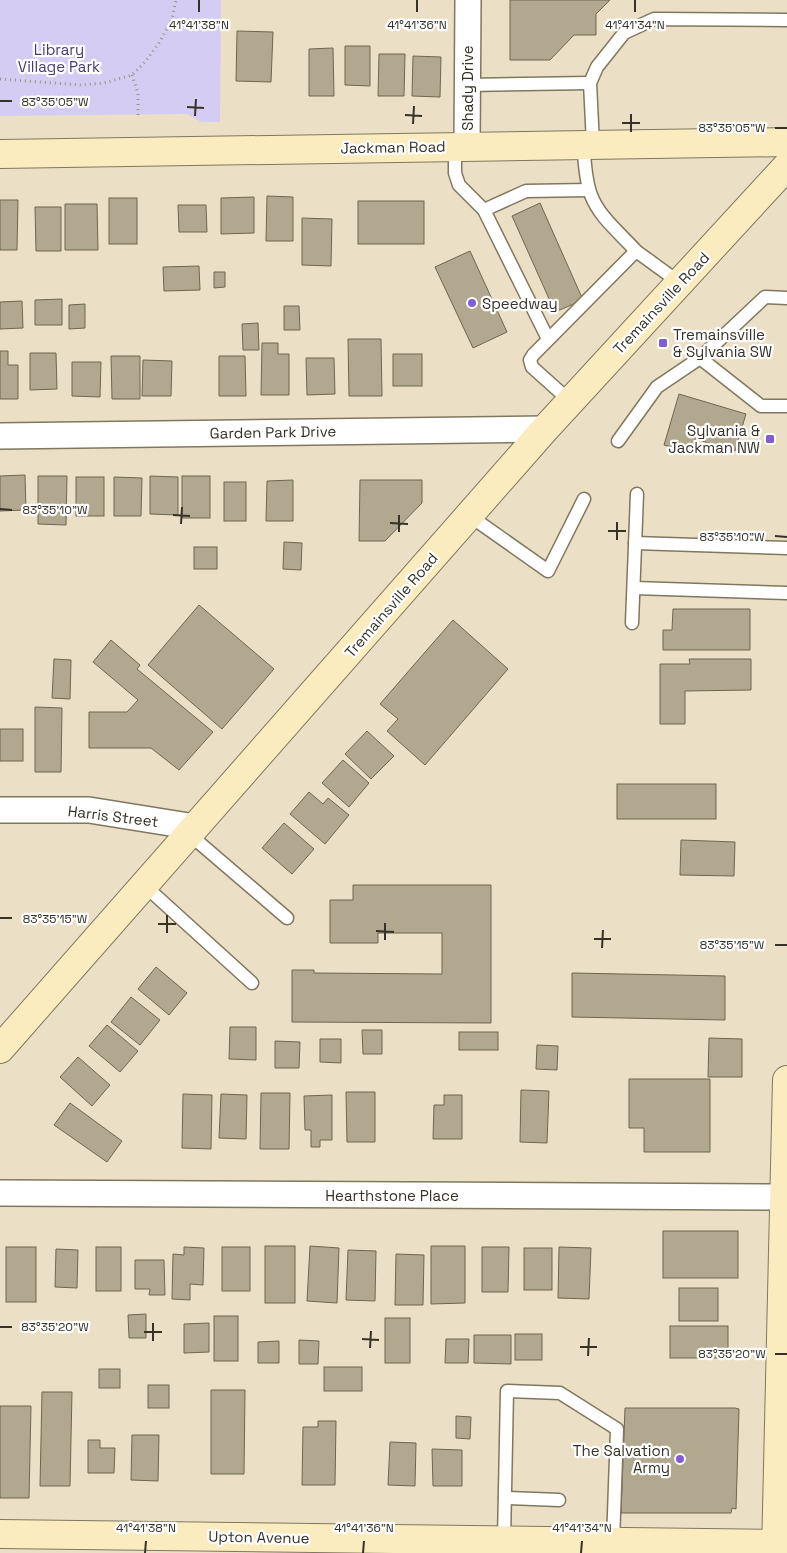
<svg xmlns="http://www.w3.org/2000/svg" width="787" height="1553" viewBox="0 0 787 1553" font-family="'Space Grotesk',sans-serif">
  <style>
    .green { fill: #d5ccf4 }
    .building { fill: #b2a88f; stroke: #6f664f }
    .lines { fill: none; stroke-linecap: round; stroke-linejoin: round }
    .lane-casing { stroke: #80775f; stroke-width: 15 }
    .street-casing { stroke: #80775f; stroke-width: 28 }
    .secondary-casing { stroke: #80775f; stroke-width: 30 }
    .path { stroke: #9c9481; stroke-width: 3; stroke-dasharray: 1 4; stroke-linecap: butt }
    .lane { stroke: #fff; stroke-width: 12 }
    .street { stroke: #fff; stroke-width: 25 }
    .secondary { stroke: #faecbe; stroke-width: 28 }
    .ticks { fill: none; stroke: #363227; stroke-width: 2 }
    .poi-dot { fill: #825bd5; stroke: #fff; stroke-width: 2 }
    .labels { text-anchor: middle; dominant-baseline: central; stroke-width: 4.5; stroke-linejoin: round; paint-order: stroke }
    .park-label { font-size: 15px; fill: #493a70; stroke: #fff }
    .street-label { font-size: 15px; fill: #363227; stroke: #fff }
    .poi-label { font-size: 15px; fill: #363227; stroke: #fff; text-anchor: start }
    .ticks-label { font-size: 12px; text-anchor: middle; fill: #363227; stroke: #fff; stroke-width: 4.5; stroke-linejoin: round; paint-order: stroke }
  </style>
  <rect width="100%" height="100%" fill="#ebe0c6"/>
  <polygon class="green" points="0,0 221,0 220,122 201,122 187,114 0,116"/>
  <g class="building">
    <polygon points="510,0 610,0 596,14 596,35 574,35 550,60 510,60"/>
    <polygon points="237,31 273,32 271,82 236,81"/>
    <polygon points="345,46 370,46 370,86 345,85"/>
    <polygon points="333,48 334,96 309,96 309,49"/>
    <polygon points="379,54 405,54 404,96 378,96"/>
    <polygon points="413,56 441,57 440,97 412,96"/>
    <polygon points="267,196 293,197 293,241 266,241"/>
    <polygon points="254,197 254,233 221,234 221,198"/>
    <rect x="109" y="198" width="28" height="46"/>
    <polygon points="0,200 18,200 17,250 0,250"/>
    <rect x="358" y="201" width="66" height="43"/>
    <polygon points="540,203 583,300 555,312 512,216"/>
    <polygon points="65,204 97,204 98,250 65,250"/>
    <polygon points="178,205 206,205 207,232 179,232"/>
    <polygon points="35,207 61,207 61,251 36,251"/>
    <polygon points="302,218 332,219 331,266 302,265"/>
    <polygon points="470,251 507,332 473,348 435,267"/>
    <polygon points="199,266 200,290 164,291 163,267"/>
    <polygon points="214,272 225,272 225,287 214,288"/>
    <polygon points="62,299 62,325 35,325 35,300"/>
    <polygon points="22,301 23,328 0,329 0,302"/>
    <polygon points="85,304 85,328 69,329 69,305"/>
    <polygon points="284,306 299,306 300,330 284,330"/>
    <polygon points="258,323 259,350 243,350 242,324"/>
    <polygon points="348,339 381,339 382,396 349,396"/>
    <polygon points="262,343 278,343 278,354 289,354 289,395 261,395"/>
    <polygon points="0,351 8,351 8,365 18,365 18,399 0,399"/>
    <polygon points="30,353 56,353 57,389 30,390"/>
    <rect x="393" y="354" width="29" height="32"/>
    <polygon points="111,356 140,356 140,399 112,399"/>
    <polygon points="219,356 245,356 246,396 219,396"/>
    <polygon points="306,358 334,358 335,394 307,395"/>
    <polygon points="143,360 172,361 171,396 142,396"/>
    <polygon points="72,362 101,362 100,397 72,396"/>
    <polygon points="679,394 746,414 735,451 695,439 691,453 664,445"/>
    <polygon points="25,475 26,510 0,511 0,476"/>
    <polygon points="38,476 67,476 66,525 38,524"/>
    <polygon points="150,476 178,477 178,515 150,514"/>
    <rect x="182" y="476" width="28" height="42"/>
    <rect x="76" y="477" width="28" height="39"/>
    <polygon points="114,477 142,478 141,516 114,516"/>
    <polygon points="293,480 293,521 266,521 267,481"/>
    <polygon points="360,480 422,480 422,503 385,541 359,541"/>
    <rect x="224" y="482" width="22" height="39"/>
    <polygon points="284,542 302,543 301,570 283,569"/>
    <rect x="194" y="547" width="23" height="22"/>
    <polygon points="199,605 274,669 222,729 148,665"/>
    <polygon points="673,609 750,609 750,650 663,650 663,630 672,630"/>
    <polygon points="453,620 508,669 425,765 387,731 398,719 380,704"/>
    <polygon points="111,640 140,665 137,669 213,732 179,770 151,748 89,748 89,712 127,712 138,700 93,662"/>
    <polygon points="54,659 71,660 70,699 52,698"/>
    <polygon points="689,659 751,659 751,690 685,691 685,724 660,724 660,664 690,664"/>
    <polygon points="35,707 62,708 61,772 35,772"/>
    <rect x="0" y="729" width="23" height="32"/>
    <polygon points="367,731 394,756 371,779 345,754"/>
    <polygon points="343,760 369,783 349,807 322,783"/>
    <rect x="617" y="784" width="99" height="35"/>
    <polygon points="309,792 323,804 328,798 349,815 325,844 290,814"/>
    <polygon points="284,823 314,849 292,874 262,848"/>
    <polygon points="681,840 735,842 734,876 680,875"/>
    <polygon points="353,885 491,885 491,1023 292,1022 292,970 314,970 314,973 442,974 442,933 378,933 378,943 330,943 330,900 353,900"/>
    <polygon points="156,967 187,993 169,1015 138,989"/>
    <polygon points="572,973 725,976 725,1020 572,1017"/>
    <polygon points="131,997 160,1020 140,1045 111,1022"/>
    <polygon points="107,1025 138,1051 120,1072 89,1046"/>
    <polygon points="230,1027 256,1027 256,1060 229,1059"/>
    <polygon points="362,1030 382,1030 382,1054 363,1054"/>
    <rect x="459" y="1032" width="39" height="18"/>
    <polygon points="709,1038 742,1039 742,1077 708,1077"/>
    <polygon points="320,1039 341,1039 341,1063 320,1062"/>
    <polygon points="275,1041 300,1042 299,1068 275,1068"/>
    <polygon points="537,1045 558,1046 557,1070 536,1069"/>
    <polygon points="78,1057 110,1085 92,1106 60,1077"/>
    <polygon points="629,1079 710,1079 710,1152 644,1152 644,1128 629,1128"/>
    <polygon points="521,1090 549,1091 547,1143 520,1142"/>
    <polygon points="346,1092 375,1092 375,1142 347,1142"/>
    <polygon points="261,1093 290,1093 289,1149 260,1149"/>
    <polygon points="183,1094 212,1095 211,1149 182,1148"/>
    <polygon points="221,1094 247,1095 246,1139 219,1138"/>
    <polygon points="332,1095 332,1140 320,1140 320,1147 311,1147 311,1130 305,1130 304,1096"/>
    <polygon points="444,1095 462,1095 462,1139 433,1139 434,1105 444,1105"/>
    <polygon points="70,1103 122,1141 107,1162 54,1125"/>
    <rect x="663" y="1231" width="75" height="47"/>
    <rect x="265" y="1246" width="30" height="57"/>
    <polygon points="310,1246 339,1248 337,1303 307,1301"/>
    <polygon points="431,1246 465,1246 465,1303 431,1304"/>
    <rect x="6" y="1247" width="30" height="55"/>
    <rect x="96" y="1247" width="25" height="44"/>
    <polygon points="184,1247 204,1248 203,1285 190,1284 190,1300 172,1299 173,1254 184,1255"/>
    <rect x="222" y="1247" width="28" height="44"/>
    <polygon points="482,1247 509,1247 508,1292 482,1292"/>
    <polygon points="559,1247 591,1248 589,1299 558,1298"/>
    <rect x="524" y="1248" width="28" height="42"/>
    <polygon points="56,1249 78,1250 77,1288 55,1287"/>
    <polygon points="348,1250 376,1251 375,1301 346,1300"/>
    <polygon points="396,1254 424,1255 423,1305 395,1305"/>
    <polygon points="135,1260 164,1260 165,1295 149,1295 150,1289 135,1289"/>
    <rect x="679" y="1288" width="39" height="33"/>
    <polygon points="146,1314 146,1338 129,1338 128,1315"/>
    <rect x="214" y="1316" width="24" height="45"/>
    <rect x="385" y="1318" width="25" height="45"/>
    <polygon points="209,1323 209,1352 184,1353 184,1324"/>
    <rect x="670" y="1326" width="58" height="32"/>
    <rect x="515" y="1334" width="27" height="26"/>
    <polygon points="474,1335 511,1335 511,1364 474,1363"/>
    <polygon points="446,1339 469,1339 468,1363 445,1363"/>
    <polygon points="299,1340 319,1341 318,1364 299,1364"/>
    <polygon points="279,1341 279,1363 258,1363 258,1342"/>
    <rect x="324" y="1367" width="38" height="24"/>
    <rect x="99" y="1369" width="21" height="19"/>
    <rect x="148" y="1385" width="21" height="23"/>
    <polygon points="211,1390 245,1390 244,1474 211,1474"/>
    <polygon points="42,1392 72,1392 70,1486 40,1486"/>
    <polygon points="0,1406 31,1406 29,1498 0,1498"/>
    <polygon points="625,1408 735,1408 739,1409 736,1509 732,1508 731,1513 621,1513"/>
    <polygon points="456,1416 471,1417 470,1439 456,1438"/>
    <polygon points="318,1421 336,1421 335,1485 302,1485 303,1427 318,1427"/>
    <polygon points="132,1435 159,1435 158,1481 131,1480"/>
    <polygon points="88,1440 100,1440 100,1448 115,1448 114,1473 88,1473"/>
    <polygon points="390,1442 416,1443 415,1486 388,1485"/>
    <polygon points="432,1449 462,1450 462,1486 433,1486"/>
  </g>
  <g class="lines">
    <defs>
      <g id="lane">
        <polyline points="467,85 590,83"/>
        <path d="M583,144C585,161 585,180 591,195C599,217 621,234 636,251"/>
        <polyline points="593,144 590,83 597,67 624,33 654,19 787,20"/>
        <polyline points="455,146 455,173 459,185 484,210 548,339"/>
        <polyline points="484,210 526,191 589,190"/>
        <polyline points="787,298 765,297 700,358 761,406 787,406"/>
        <polyline points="571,402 532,367 530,360 533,355 636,251 680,283"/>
        <polyline points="618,441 657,387 700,358"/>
        <polyline points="470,516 548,571 584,499"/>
        <polyline points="635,543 787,548"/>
        <polyline points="634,588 787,593"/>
        <polyline points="632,623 637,494"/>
        <polyline points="189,834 287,918"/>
        <polyline points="144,885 252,983"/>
        <polyline points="505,1498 559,1500"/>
        <polyline points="504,1540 507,1391 560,1393 617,1429 613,1542"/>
      </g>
      <g id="street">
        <polyline points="467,146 468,0"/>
        <polyline points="0,436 545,429"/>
        <polyline points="0,810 89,810 195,827"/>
        <polyline points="0,1193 784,1197"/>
      </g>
      <g id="secondary">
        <polyline points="0,154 787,142"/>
        <polyline points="0,1049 545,429 787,166"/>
        <polyline points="0,1534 787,1544"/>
        <polyline points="776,1553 787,1080"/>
      </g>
    </defs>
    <use href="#lane" class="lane-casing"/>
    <use href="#street" class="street-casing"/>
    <use href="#secondary" class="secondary-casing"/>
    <g class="path">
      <polyline points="132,75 138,93 138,117"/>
      <polyline points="0,79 81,85 104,83 132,75 145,62 159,43 172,19 176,0"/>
    </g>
    <use href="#lane" class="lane"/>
    <use href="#street" class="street"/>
    <use href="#secondary" class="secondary"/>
  </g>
  <path class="ticks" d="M199,12V0M417,12V0M635,12V0M0,101H12M187,107L204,108M405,115L422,116M195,116L196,99M622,123H640M413,124L414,106M775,128H787M631,132V114M0,509L12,510M173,515L190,516M390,523L408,524M181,524L182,507M608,531H626M399,532V515M775,536L787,537M617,540V522M0,918H12M158,924H176M376,931L394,932M167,933V915M594,939H611M385,940V923M775,945H787M602,948L603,930M0,1327H12M144,1332H162M362,1339L379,1340M153,1341V1323M580,1347H597M370,1348L371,1331M775,1354H787M588,1356L589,1338M145,1553L146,1541M363,1553L364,1541M581,1553L582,1541"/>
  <g class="poi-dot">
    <circle cx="472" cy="303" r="5"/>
    <rect x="658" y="338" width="10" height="10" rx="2.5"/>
    <rect x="765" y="434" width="10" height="10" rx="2.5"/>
    <circle cx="680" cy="1459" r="5"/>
  </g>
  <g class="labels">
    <g class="park-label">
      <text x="59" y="49">Library<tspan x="59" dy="17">Village Park</tspan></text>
    </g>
    <g class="street-label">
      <text transform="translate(467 88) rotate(-90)">Shady Drive</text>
      <text transform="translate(393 147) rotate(-1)">Jackman Road</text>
      <text transform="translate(661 303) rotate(-47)">Tremainsville Road</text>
      <text transform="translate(273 432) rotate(-1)">Garden Park Drive</text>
      <text transform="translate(391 605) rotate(-49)">Tremainsville Road</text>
      <text transform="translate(113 816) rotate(7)">Harris Street</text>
      <text x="392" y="1195">Hearthstone Place</text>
      <text transform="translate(259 1537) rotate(1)">Upton Avenue</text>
    </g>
    <g class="poi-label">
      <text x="482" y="303">Speedway</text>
      <text x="673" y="334">Tremainsville<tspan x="673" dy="17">&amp; Sylvania SW</tspan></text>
      <text x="760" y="430" text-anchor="end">Sylvania &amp;<tspan x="760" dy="17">Jackman NW</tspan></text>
      <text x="670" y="1450" text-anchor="end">The Salvation<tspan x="670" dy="17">Army</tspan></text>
    </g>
  </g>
  <g class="ticks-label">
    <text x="199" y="29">41°41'38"N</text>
    <text x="417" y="29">41°41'36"N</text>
    <text x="635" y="29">41°41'34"N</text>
    <text x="55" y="106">83°35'05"W</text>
    <text x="732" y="132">83°35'05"W</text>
    <text x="55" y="514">83°35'10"W</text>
    <text x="732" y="541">83°35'10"W</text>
    <text x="55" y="923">83°35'15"W</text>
    <text x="732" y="949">83°35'15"W</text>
    <text x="55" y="1331">83°35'20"W</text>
    <text x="732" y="1358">83°35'20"W</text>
    <text x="146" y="1532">41°41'38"N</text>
    <text x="364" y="1532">41°41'36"N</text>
    <text x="582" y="1532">41°41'34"N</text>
  </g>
</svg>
